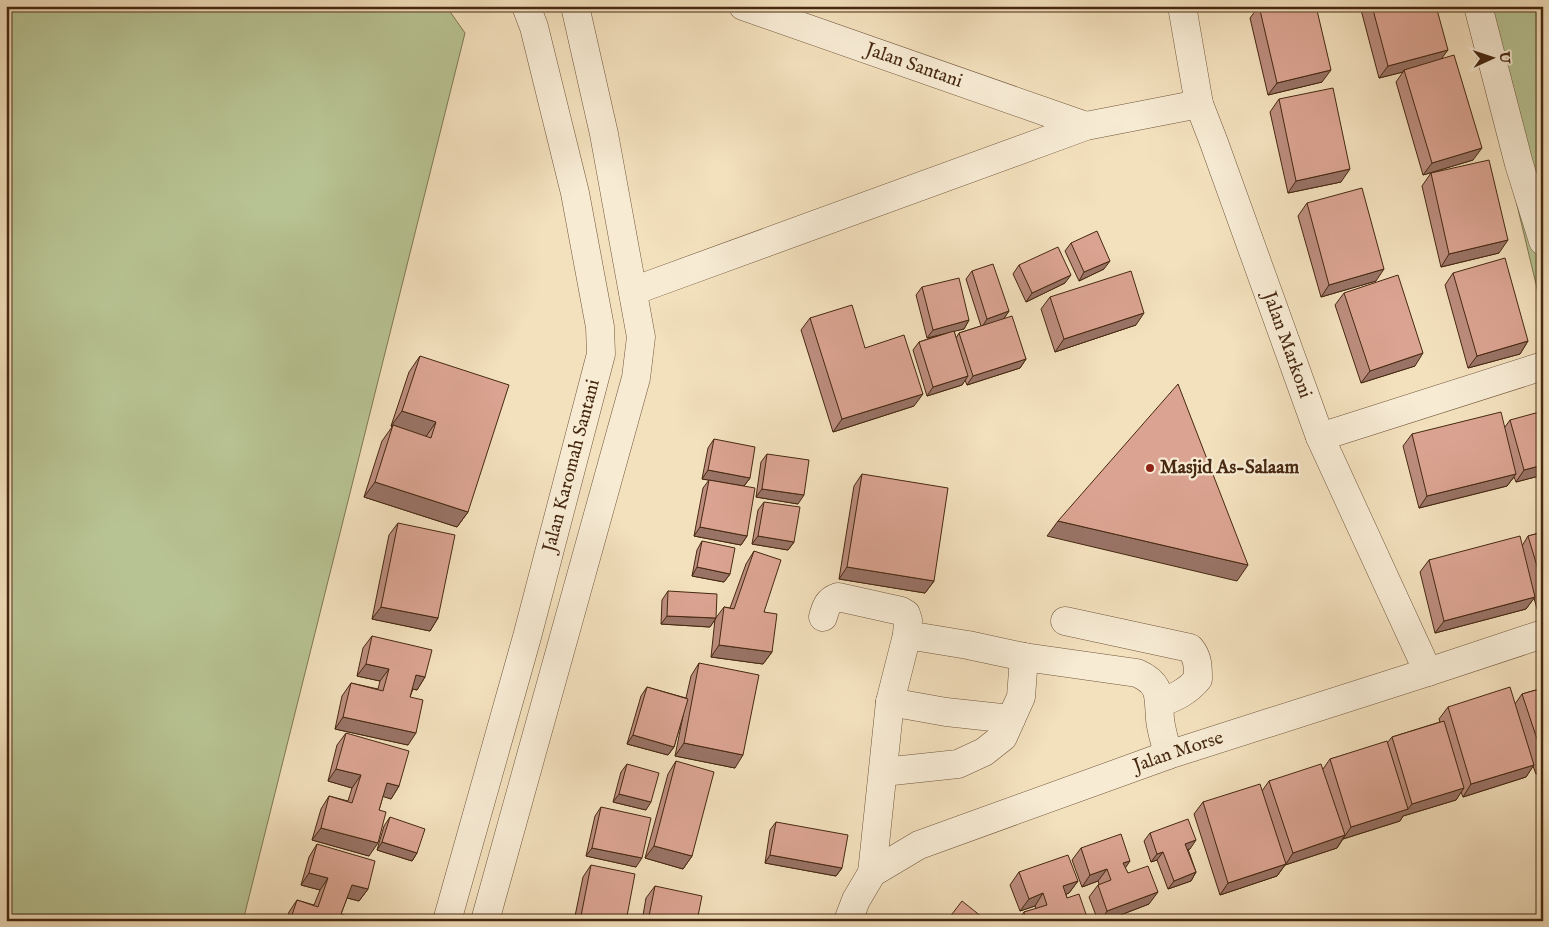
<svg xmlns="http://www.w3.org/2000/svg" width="1549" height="927" viewBox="0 0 1549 927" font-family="'IM FELL English',serif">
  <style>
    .green { fill: #b8c393; stroke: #7f7652 }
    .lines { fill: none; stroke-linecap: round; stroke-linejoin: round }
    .street-casing { stroke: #71563b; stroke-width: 29 }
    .street { stroke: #f7ebd4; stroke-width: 28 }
    .wall { fill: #bc8d7e; stroke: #462810 }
    .shaded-wall { fill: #997366; stroke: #462810 }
    .building { fill: #dba492; stroke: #462810 }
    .poi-dot { fill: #8f2418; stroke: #f7ebd4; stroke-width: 2 }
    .labels { text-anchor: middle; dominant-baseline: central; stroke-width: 4.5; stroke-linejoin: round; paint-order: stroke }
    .street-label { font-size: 19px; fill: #462810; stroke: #f7ebd4 }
    .poi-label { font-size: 19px; font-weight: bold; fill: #462810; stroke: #f7ebd4; text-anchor: start }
  </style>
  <rect width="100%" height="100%" fill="#f3e0bd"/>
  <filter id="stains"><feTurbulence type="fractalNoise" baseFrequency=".004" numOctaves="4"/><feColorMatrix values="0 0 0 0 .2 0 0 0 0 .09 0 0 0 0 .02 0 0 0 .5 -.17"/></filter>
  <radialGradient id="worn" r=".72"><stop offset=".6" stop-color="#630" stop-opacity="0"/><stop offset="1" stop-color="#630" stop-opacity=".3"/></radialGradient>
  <g class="green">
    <polygon points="6,6 446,6 465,33 243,921 6,921"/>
    <polygon points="1469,6 1543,6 1543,313"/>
  </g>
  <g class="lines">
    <defs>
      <g id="street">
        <path id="s1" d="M743,6L1086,126"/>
        <path id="s2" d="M1182,6L1199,104L1213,140L1320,437L1428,672"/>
        <polyline points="1478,6 1519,164 1543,241"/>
        <polyline points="633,291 1086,126 1199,104"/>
        <polyline points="1320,437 1543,366"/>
        <path d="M823,617C826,607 827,601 838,597L901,611L906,614L908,620L907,635L890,702L872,873"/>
        <path d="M1065,621L1190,648C1198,657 1198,667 1198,679C1187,692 1176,697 1160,703"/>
        <path d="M907,635L968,645L1024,657L1137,673C1162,684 1158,696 1160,719C1161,731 1166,744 1168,755"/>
        <polyline points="890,702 946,712 1011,719 1021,697 1024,657"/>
        <polyline points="883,772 958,764 984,752 1003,737 1011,719"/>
        <path id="s3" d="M447,921L527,637L601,354L600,327L575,193L534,27L526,6"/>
        <polyline points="485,921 636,378 641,337 604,134 575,6"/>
        <path id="s4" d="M848,921L856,900L872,873L919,845L1168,755L1428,672L1543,634"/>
      </g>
    </defs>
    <use href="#street" class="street-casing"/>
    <use href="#street" class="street"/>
  </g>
  <g class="wall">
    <polygon points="1259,6 1322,82 1268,95 1250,18"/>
    <polygon points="1360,6 1436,6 1442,58 1473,160 1423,175 1396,82 1403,72 1379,78"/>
    <polygon points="1279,99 1341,182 1288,193 1270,112"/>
    <polygon points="1431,173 1499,253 1441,267 1422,186"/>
    <polygon points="1307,203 1376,281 1321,297 1298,216"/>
    <polygon points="1071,243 1104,269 1079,281 1065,251"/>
    <polygon points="1019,265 1065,283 1026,302 1013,274"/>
    <polygon points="972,271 1009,311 1004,318 1026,359 1020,368 967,385 965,380 962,385 927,396 913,350 919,342 946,333 927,338 916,295 922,287 969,320 964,329 954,331 956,338 959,333 981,326 966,279"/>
    <polygon points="1453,273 1528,341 1520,354 1468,368 1445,285"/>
    <polygon points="1344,293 1415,366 1361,383 1335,305"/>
    <polygon points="1050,297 1136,325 1055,352 1041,309"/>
    <polygon points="810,318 865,348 914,406 833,432 801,330"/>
    <polygon points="420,356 468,512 457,527 364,497 382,441 392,427 391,426 409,372"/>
    <polygon points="1510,420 1543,475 1516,482 1514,477 1507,486 1419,508 1403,446 1412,434 1505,427"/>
    <polygon points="714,439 750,478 744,486 747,536 741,545 694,536 703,488 709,480 702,479 708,448"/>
    <polygon points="767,454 798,504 756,497 761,462"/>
    <polygon points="862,474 934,581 925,593 839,579 854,486"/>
    <polygon points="764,502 794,542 788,550 752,544 758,510"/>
    <polygon points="398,523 438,618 430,631 372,619 389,535"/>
    <polygon points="1543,532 1543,607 1537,609 1534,598 1526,609 1435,633 1420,572 1429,560 1522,546 1528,536"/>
    <polygon points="702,541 730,574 724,582 692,576 697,550"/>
    <polygon points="754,551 764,612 772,652 763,664 711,657 715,619 724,607 730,608 746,564"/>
    <polygon points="668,591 716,618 710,627 661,624 662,600"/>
    <polygon points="372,636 425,677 417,690 413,689 410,697 408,745 335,729 342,696 351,683 378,689 380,681 357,676 363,648"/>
    <polygon points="699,663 735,768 675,756 683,716 674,747 668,755 627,744 641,696 647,687 686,698 691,676"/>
    <polygon points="1543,688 1543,772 1536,774 1533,766 1526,777 1463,797 1461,792 1456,800 1403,816 1400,821 1343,839 1337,848 1285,865 1277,876 1220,895 1194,814 1203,802 1262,791 1269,781 1323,769 1330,759 1387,743 1392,737 1440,722 1439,719 1448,707 1515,704 1522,694"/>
    <polygon points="346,733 399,786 391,799 383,796 379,810 369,856 312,840 321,809 329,796 348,801 352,788 328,781 337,745"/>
    <polygon points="676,761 692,856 683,869 645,858 668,774"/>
    <polygon points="627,764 646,810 613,802 621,772"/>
    <polygon points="601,807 636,867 586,856 595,816"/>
    <polygon points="390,817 417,853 412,861 377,850 384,826"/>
    <polygon points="776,822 842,868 836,876 765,863 770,830"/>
    <polygon points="1150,833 1190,849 1188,849 1196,872 1191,881 1168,889 1157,860 1151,862 1144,841"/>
    <polygon points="317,844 368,889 359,901 347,898 341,914 356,921 286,921 289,912 297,900 314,905 320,890 301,885 309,857"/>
    <polygon points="1081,848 1125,868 1128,873 1149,904 1105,921 1098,921 1089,897 1098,885 1099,884 1098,881 1082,887 1072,860"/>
    <polygon points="591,865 627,916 641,921 574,921 583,877"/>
    <polygon points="1019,872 1078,881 1069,893 1066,894 1067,898 1087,921 1018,921 1024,912 1036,909 1035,906 1020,911 1010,885"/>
    <polygon points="655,886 697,921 642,921 646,898"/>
  </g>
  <g class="shaded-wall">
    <polygon points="1448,50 1439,62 1404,70 1403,72 1379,78 1388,66"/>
    <polygon points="1331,70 1322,82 1268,95 1277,83"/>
    <polygon points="1482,148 1473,160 1423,175 1432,163"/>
    <polygon points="1350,169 1341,182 1288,193 1296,181"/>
    <polygon points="1508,240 1499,253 1441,267 1449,254"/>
    <polygon points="1110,261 1104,269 1079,281 1084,272"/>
    <polygon points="1384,269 1376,281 1321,297 1329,285"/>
    <polygon points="1071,275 1065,283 1026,302 1032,293"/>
    <polygon points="1009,311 1003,320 982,327 987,319"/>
    <polygon points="1144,313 1136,325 1055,352 1064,339"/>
    <polygon points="969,320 964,329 927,338 933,330"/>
    <polygon points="1528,341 1520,354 1468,368 1477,356"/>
    <polygon points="1423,353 1415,366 1361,383 1370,371"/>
    <polygon points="1026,359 1020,368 967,385 973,376"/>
    <polygon points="968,376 962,385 927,396 933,387"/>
    <polygon points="923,394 914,406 833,432 842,419"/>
    <polygon points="402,411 436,422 425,438 393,425 392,427 391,426"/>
    <polygon points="1543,465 1543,475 1516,482 1524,470"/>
    <polygon points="708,470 750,478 744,486 702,479"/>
    <polygon points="1516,474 1507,486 1419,508 1427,496"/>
    <polygon points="375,482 468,512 457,527 364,497"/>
    <polygon points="762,489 804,495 798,504 756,497"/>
    <polygon points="1058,521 1248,565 1237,581 1047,536"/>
    <polygon points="700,527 747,536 741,545 694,536"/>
    <polygon points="758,536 794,542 788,550 752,544"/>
    <polygon points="697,567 730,574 724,582 692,576"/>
    <polygon points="847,567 934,581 925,593 839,579"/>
    <polygon points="1535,597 1526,609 1435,633 1444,621"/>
    <polygon points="1543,601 1543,607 1537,609"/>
    <polygon points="381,607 438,618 430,631 372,619"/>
    <polygon points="667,616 716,618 710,627 661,624"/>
    <polygon points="719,645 772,652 763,664 711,657"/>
    <polygon points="366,664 389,669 380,681 357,676"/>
    <polygon points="416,675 425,677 417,690 408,688"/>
    <polygon points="343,717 416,733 408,745 335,729"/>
    <polygon points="633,735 674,747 668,755 627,744"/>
    <polygon points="684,743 743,755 735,768 675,756"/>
    <polygon points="1543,764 1543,772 1536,774"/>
    <polygon points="1534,765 1526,777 1463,797 1471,784"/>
    <polygon points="336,769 361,775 352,788 328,781"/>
    <polygon points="387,783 399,786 391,799 378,795"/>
    <polygon points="1464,788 1456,800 1403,816 1400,821 1343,839 1351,827 1408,809 1412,804"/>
    <polygon points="619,794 651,802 646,810 613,802"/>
    <polygon points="321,828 378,843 369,856 312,840"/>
    <polygon points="1345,835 1337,848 1285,865 1277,876 1220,895 1228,883 1286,864 1293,853"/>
    <polygon points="1196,840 1190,849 1179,852 1185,844"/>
    <polygon points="382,842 417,853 412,861 377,850"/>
    <polygon points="654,846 692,856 683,869 645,858"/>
    <polygon points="592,848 642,858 636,867 586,856"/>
    <polygon points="1163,852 1157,860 1151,862 1157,854"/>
    <polygon points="770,855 842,868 836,876 765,863"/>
    <polygon points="1130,861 1122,873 1123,863"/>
    <polygon points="1107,869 1098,881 1082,887 1090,875"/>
    <polygon points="1196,872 1191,881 1168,889 1174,881"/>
    <polygon points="309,873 328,878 320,890 301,885"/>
    <polygon points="1078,881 1069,893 1055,899 1063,886"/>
    <polygon points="352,885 368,889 359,901 344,897"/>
    <polygon points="1158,892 1149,904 1105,921 1101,921 1107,911"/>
    <polygon points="1043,893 1035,906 1020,911 1029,899"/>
  </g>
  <g class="building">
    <polygon points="1259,6 1316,6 1331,70 1277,83"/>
    <polygon points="1372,6 1436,6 1448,50 1388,66"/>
    <polygon points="1454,55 1482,148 1432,163 1404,70"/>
    <polygon points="1333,88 1350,169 1296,181 1279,99"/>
    <polygon points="1489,160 1508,240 1449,254 1431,173"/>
    <polygon points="1362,188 1384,269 1329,285 1307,203"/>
    <polygon points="1097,231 1110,261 1084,272 1071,243"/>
    <polygon points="1058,247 1071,275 1032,293 1019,265"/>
    <polygon points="1505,258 1528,341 1477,356 1453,273"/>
    <polygon points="993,264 1009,311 987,319 972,271"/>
    <polygon points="1131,271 1144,313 1064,339 1050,297"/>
    <polygon points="1398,275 1423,353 1370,371 1344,293"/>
    <polygon points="959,278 969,320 933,330 922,287"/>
    <polygon points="852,305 865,348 904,335 923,394 842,419 810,318"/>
    <polygon points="1012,316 1026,359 973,376 959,333"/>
    <polygon points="954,331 968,376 933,387 919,342"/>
    <polygon points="420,356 509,385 468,512 375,482 393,425 431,438 436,422 402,411"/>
    <polygon points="1178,384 1248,565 1058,521"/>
    <polygon points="1543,411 1543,465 1524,470 1510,420"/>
    <polygon points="1501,412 1516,474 1427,496 1412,434"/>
    <polygon points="714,439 755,447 750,478 708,470"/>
    <polygon points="767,454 809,460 804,495 762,489"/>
    <polygon points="862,474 948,488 934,581 847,567"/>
    <polygon points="709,480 755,488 747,536 700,527"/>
    <polygon points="764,502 800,507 794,542 758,536"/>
    <polygon points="398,523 455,535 438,618 381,607"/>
    <polygon points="1543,532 1543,586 1528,536"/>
    <polygon points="1520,536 1535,597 1444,621 1429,560"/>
    <polygon points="702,541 735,548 730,574 697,567"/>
    <polygon points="754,551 781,560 764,612 777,614 772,652 719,645 724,607 734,609"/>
    <polygon points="668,591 717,594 716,618 667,616"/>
    <polygon points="372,636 432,650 425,677 416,675 410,697 423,700 416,733 343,717 351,683 383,691 389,669 366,664"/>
    <polygon points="699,663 759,675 743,755 684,743"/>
    <polygon points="647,687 688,699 674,747 633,735"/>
    <polygon points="1510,687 1534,765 1471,784 1448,707"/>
    <polygon points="1543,688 1543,757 1522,694"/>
    <polygon points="1444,721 1464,788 1412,804 1392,737"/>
    <polygon points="346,733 409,751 399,786 387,783 379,810 386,812 378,843 321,828 329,796 352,803 361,775 336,769"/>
    <polygon points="1387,741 1408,809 1351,827 1330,759"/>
    <polygon points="676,761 714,772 692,856 654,846"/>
    <polygon points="627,764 659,773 651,802 619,794"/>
    <polygon points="1321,764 1345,835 1293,853 1269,781"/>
    <polygon points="1260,784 1286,864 1228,883 1203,802"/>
    <polygon points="601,807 651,818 642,858 592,848"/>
    <polygon points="390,817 425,829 417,853 382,842"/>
    <polygon points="1188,819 1196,840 1185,844 1196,872 1174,881 1163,852 1157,854 1150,833"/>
    <polygon points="776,822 848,835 842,868 770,855"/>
    <polygon points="1121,834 1130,861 1123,863 1128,873 1148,866 1158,892 1107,911 1098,885 1111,880 1107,869 1090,875 1081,848"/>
    <polygon points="317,844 375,861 368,889 352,885 341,914 357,919 356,921 290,921 297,900 318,907 328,878 309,873"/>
    <polygon points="1068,855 1078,881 1063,886 1067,898 1079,894 1088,920 1084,921 1026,921 1024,912 1047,905 1043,893 1029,899 1019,872"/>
    <polygon points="591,865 635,874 627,916 642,919 641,921 580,921"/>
    <polygon points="655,886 702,896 697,921 648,921"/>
    <polygon points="962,901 987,921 952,921 949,918"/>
  </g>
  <circle class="poi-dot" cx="1150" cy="468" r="5"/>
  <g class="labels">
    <g class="street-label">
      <text stroke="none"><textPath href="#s1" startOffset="181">Jalan Santani</textPath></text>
      <text stroke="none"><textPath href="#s2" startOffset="356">Jalan Markoni</textPath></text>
      <text stroke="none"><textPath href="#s3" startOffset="472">Jalan Karomah Santani</textPath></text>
      <text stroke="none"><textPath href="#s4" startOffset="384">Jalan Morse</textPath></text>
    </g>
    <g class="poi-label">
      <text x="1160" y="468">Masjid As-Salaam</text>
    </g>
  </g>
  <rect width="1549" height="927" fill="none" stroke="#f3e0bd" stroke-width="25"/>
  <rect x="8" y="8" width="1534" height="912" fill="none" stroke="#462810" stroke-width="2.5"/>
  <rect x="12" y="12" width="1524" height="902" fill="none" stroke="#462810"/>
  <g transform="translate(1492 58) rotate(87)" stroke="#f7ebd4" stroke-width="4" paint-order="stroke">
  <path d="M0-4L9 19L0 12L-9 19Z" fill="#462810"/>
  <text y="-8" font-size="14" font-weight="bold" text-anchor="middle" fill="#462810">U</text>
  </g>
  <rect width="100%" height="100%" filter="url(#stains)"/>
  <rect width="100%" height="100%" fill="url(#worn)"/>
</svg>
